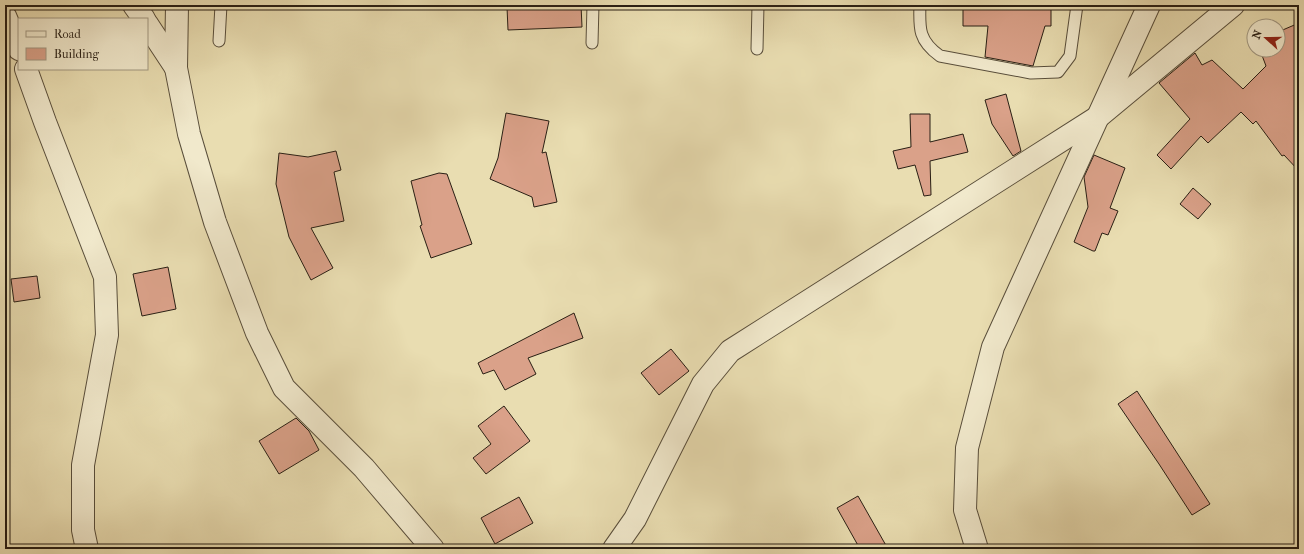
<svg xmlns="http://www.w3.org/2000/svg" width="1304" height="554" viewBox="0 0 1304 554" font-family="'IM FELL French Canon',serif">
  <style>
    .building { fill: #daa189; stroke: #291f14 }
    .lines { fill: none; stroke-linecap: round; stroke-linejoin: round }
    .service-casing { stroke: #594e3b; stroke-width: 13 }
    .minor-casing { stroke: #594e3b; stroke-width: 24 }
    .service { stroke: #f1e9cc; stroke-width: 11 }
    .minor { stroke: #f1e9cc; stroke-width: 22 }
  </style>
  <rect width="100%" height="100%" fill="#e9ddb1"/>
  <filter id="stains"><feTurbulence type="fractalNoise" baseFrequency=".005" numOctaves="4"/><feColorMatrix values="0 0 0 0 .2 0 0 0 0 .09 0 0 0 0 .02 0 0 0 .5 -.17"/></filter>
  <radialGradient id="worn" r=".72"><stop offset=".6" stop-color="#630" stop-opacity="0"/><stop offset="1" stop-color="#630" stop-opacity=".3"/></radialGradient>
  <g class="building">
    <polygon points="539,5 581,5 582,27 508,30 507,7"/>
    <polygon points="963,5 1051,5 1051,26 1045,26 1033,66 985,57 988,26 963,26"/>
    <polygon points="1299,23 1299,171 1284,155 1282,156 1256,121 1253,124 1241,112 1208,143 1201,136 1171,169 1157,155 1190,119 1159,83 1195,53 1202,65 1212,60 1243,89 1266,66 1260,50 1278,50 1278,32"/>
    <polygon points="1006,94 1021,151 1013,156 992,124 985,100"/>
    <polygon points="506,113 549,121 542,153 546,152 557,202 534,207 532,197 490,179 498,158"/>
    <polygon points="910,114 930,114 930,142 963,134 968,152 930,161 931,195 924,196 915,165 898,169 893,151 911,147"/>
    <polygon points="336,151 341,170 334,172 344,221 311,228 333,268 311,280 289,237 276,184 279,153 308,157"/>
    <polygon points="1094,155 1125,168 1110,208 1118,211 1108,235 1102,233 1095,251 1093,251 1074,242 1088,207 1084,177"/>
    <polygon points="439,173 447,174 472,244 431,258 420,226 422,225 411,181"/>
    <polygon points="1193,188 1211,204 1198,219 1180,204"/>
    <polygon points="168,267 176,309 142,316 133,274"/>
    <polygon points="37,276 40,298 14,302 11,279"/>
    <polygon points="574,313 583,338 528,358 536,374 505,390 494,370 483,374 478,363"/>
    <polygon points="671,349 689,371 659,395 641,373"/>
    <polygon points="1137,391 1210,504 1192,515 1159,464 1118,404"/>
    <polygon points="504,406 530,441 486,474 473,458 491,444 478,426"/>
    <polygon points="296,418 309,431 319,450 279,474 259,441"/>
    <polygon points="858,496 888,549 860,549 837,508"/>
    <polygon points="519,497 533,523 495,544 481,518"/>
  </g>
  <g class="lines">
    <defs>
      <g id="service">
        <path d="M920,5C919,29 919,41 940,56L1031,73L1058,72L1070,56L1077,5"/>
        <polyline points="219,41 221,5"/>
        <polyline points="592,43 593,5"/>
        <polyline points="757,49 758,5"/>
      </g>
      <g id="minor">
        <polyline points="134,5 144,19"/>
        <polyline points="177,5 176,68 189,134 215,222 257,333 284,388 364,468 433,549"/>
        <polyline points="5,16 19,49"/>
        <polyline points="147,24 176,68"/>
        <polyline points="26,69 45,122 105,277 107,335 83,465 83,530 87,549"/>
        <polyline points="614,549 635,519 703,384 730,351 1098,117 1233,5"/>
        <polyline points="977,549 965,510 967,448 993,347 1149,5"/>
      </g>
    </defs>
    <use href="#service" class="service-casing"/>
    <use href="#minor" class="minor-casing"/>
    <use href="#service" class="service"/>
    <use href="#minor" class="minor"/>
  </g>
  <rect width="1304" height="554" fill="none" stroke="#e9ddb1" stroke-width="20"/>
  <rect x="6" y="6" width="1292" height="542" fill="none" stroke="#291f14" stroke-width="2"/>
  <rect x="10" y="10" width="1284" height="534" fill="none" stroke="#291f14"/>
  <rect x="18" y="18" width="130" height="52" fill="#f1e9cc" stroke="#a19882"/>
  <rect x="26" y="31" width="20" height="6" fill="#f1e9cc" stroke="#a19882"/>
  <text x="54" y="38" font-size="12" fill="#291f14">Road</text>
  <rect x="26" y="48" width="20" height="12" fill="#daa189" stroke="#a19882"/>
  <text x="54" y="58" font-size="12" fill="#291f14">Building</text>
  <g transform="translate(1266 38) rotate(291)"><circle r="19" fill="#f1e9cc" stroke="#a19882"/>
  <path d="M0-3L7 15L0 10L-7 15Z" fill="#8f2418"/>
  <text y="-6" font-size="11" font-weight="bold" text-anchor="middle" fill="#291f14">N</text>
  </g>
  <rect width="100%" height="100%" filter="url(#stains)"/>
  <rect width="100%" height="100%" fill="url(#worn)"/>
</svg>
